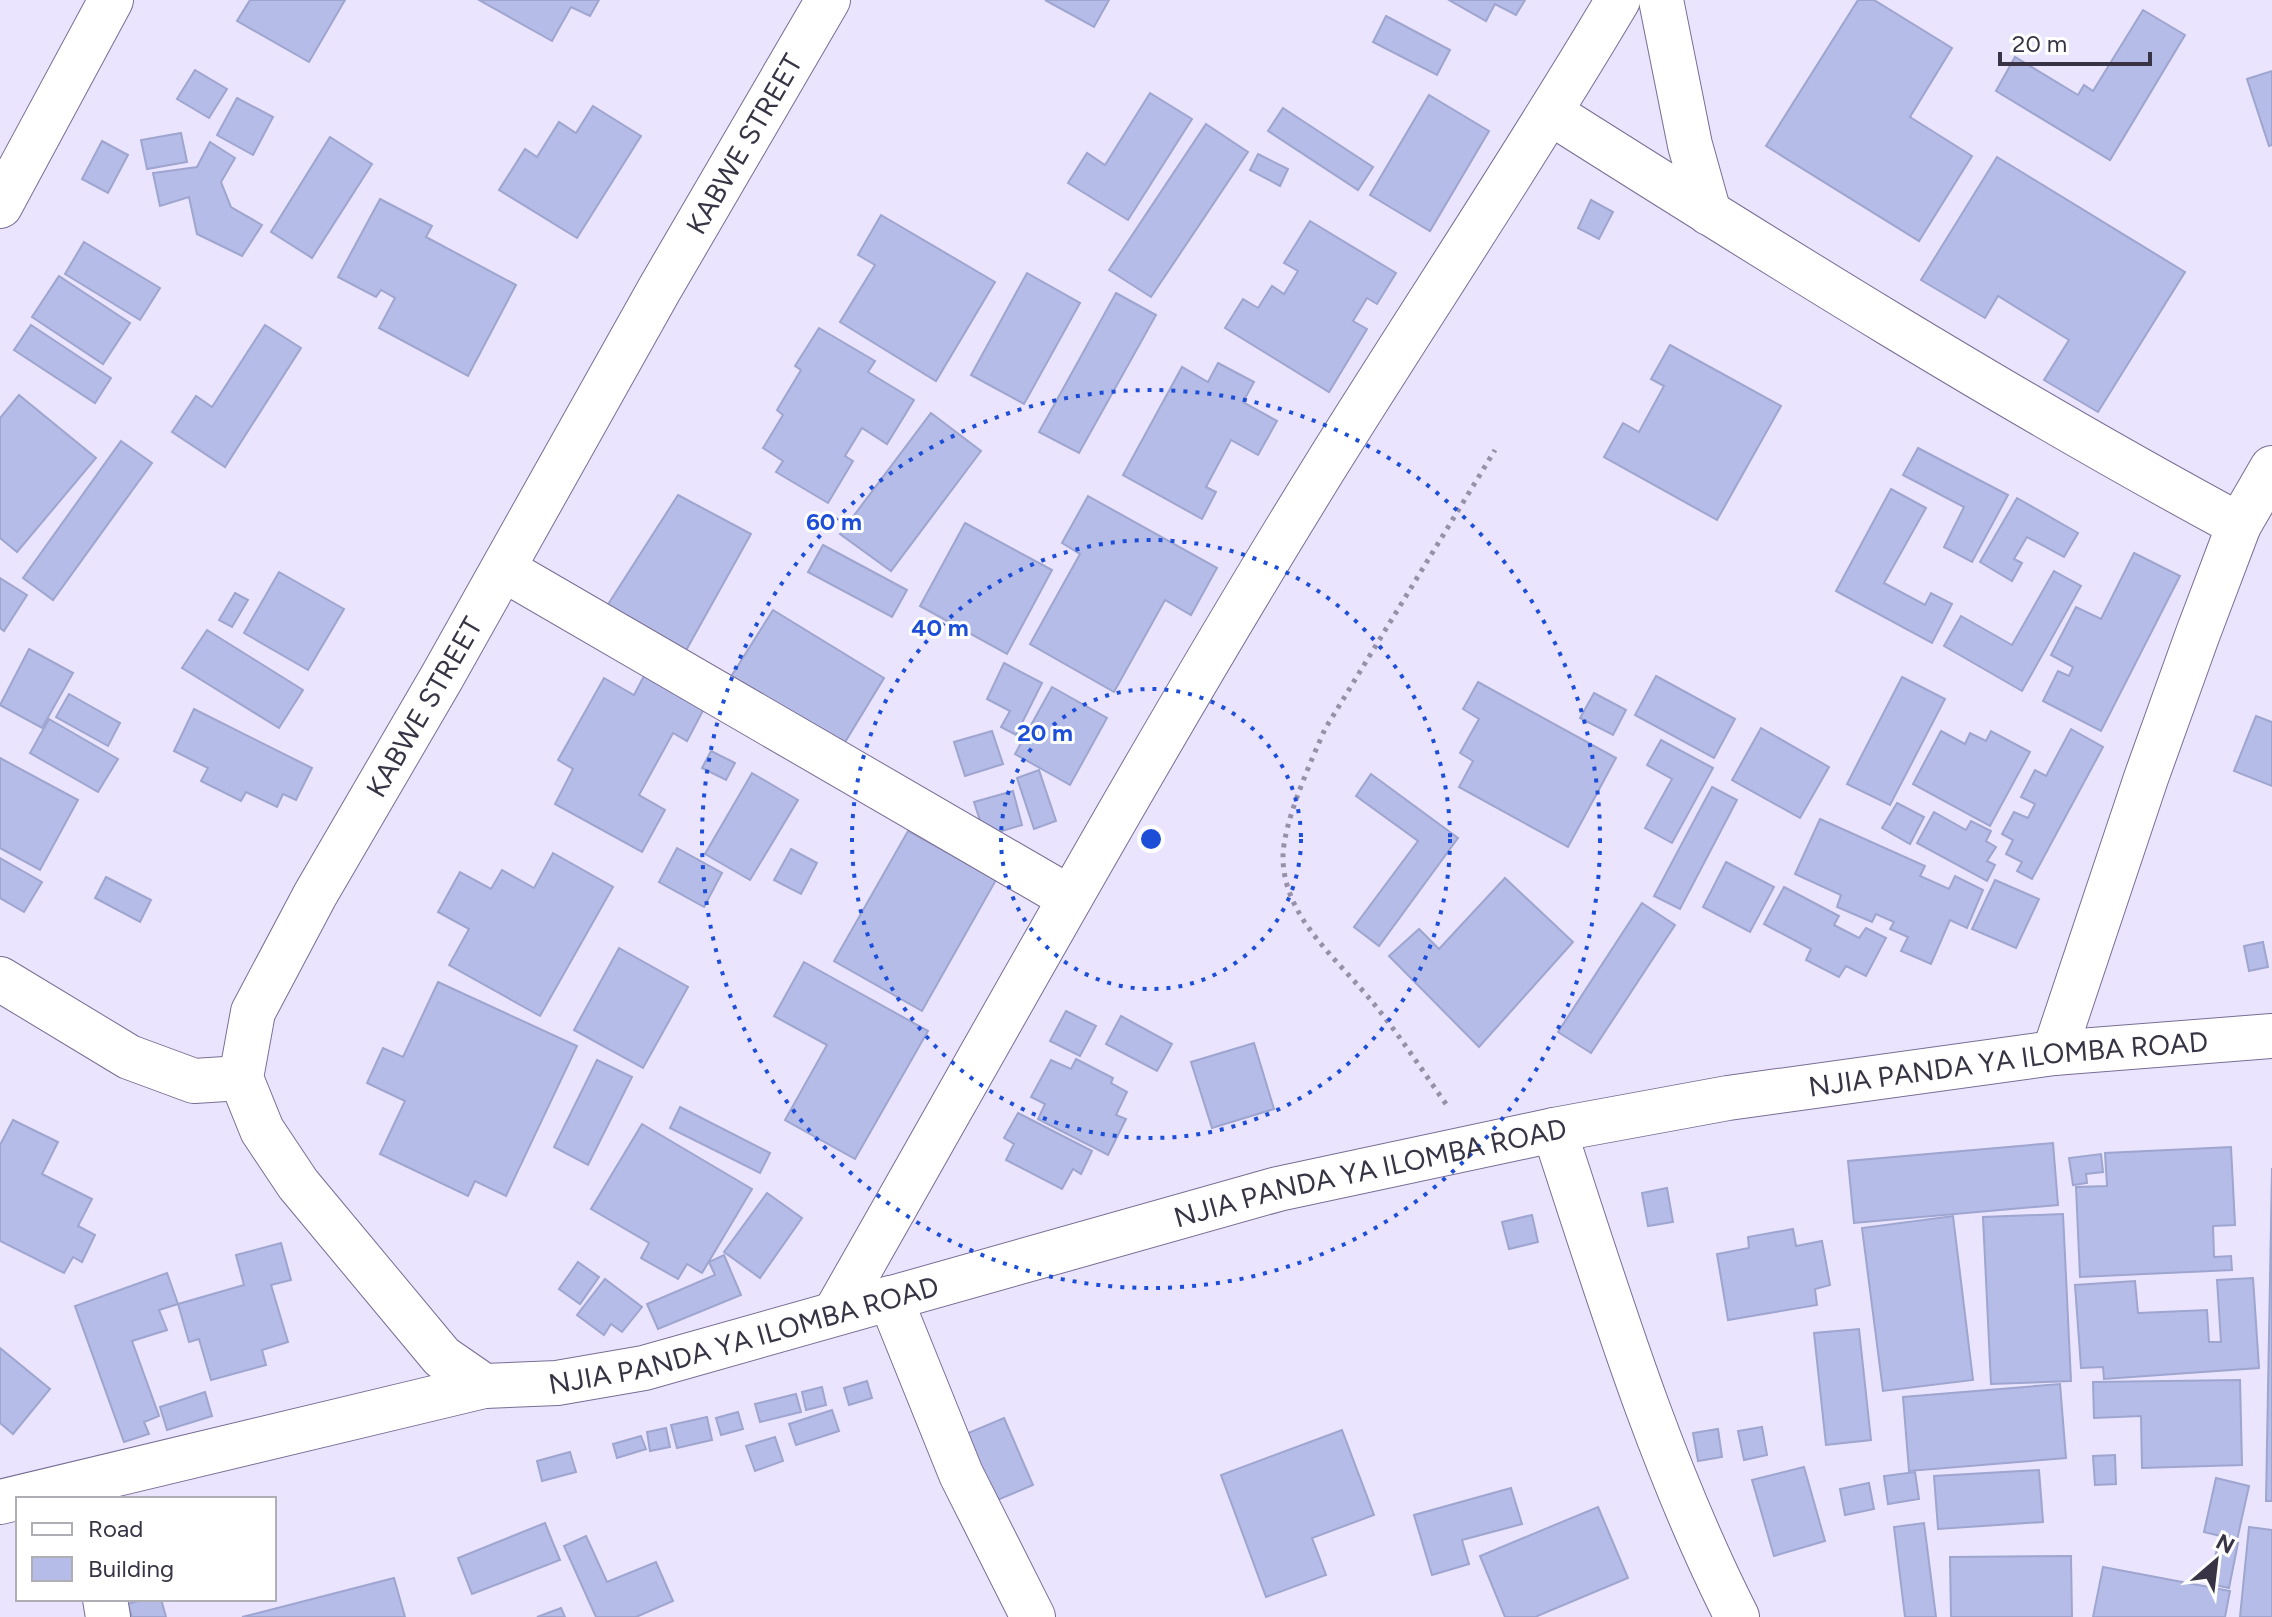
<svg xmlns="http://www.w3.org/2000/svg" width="2272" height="1617" viewBox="0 0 2272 1617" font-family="Figtree,sans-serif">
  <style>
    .building { fill: #b4bce7; stroke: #9ea5cf; stroke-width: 2 }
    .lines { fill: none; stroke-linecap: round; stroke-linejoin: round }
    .minor-casing { stroke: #786d94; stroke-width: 46 }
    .tertiary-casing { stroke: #786d94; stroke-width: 46 }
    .secondary-casing { stroke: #786d94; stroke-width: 46 }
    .path { stroke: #9691a7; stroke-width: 5; stroke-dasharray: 4 6; stroke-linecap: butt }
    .minor { stroke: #fff; stroke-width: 44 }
    .tertiary { stroke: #fff; stroke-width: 44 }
    .secondary { stroke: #fff; stroke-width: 44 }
    .ring { fill: none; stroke: #1d4ed8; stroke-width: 4; stroke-dasharray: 4 8 }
    .labels { text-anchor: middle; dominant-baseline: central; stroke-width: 6; stroke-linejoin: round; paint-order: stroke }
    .street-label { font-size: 28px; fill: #383445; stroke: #fff }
    .centre { fill: #1d4ed8; stroke: #fff; stroke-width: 4 }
    .ring-label { font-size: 24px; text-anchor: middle; font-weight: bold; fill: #1d4ed8; stroke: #fff; stroke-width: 6; stroke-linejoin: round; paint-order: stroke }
  </style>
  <rect width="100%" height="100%" fill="#ebe4ff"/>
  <g class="building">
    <polygon points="250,0 345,0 309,62 237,21"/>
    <polygon points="479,0 599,0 590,16 571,7 552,41"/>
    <polygon points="1045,0 1109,0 1094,27"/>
    <polygon points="1449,0 1525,0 1516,15 1495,4 1486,21"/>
    <polygon points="1858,0 1874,0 1952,48 1910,117 1972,156 1919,241 1766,146"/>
    <polygon points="2143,10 2185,35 2110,160 1996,91 2015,57 2078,95 2084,85 2093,91"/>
    <polygon points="1386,16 1450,50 1437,75 1373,42"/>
    <polygon points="195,70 227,89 209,118 177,99"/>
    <polygon points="2272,71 2272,145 2269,146 2247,79"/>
    <polygon points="1150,93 1192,119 1128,220 1068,183 1087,153 1105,165"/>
    <polygon points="1429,95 1489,131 1430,231 1370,195"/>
    <polygon points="237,98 273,117 253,155 217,135"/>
    <polygon points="593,106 641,136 577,238 499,190 525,149 537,157 559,122 576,133"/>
    <polygon points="1283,108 1373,167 1358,190 1268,131"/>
    <polygon points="1206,124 1248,152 1151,297 1109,270"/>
    <polygon points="181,133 187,162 147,169 141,140"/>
    <polygon points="330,137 372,164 312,258 271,232"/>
    <polygon points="102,141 128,155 108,193 82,179"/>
    <polygon points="210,142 235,158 221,182 231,207 262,225 242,256 197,234 189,197 160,206 153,173 197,167"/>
    <polygon points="1258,154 1288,169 1280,186 1250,170"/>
    <polygon points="1997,157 2185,272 2098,412 2044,380 2069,340 1998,296 1985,318 1921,280"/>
    <polygon points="380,199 432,226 426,237 516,285 468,376 379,328 395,298 381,290 376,297 338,277"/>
    <polygon points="1591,200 1613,212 1599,239 1578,228"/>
    <polygon points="881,215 995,282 936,381 840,322 875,265 858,255"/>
    <polygon points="1310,221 1396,273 1377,304 1367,298 1353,321 1367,329 1329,392 1225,328 1243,299 1258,308 1272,286 1284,294 1298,271 1284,263"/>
    <polygon points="84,242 160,288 140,320 65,274"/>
    <polygon points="1027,273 1080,303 1024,404 971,375"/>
    <polygon points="59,276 130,323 103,364 32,317"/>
    <polygon points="1116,293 1156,315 1079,453 1039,432"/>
    <polygon points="31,325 111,378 95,403 14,350"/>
    <polygon points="265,325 301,348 225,467 172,432 196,396 212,407"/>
    <polygon points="819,328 875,361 868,372 914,400 887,444 862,428 845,456 853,461 828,503 776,472 783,461 763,448 783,415 777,410 801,370 795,366"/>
    <polygon points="1670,345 1781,406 1717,520 1604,457 1623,423 1639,432 1664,386 1651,379"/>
    <polygon points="1218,363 1254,382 1243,402 1277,421 1258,455 1231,440 1206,487 1216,492 1202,519 1123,475 1182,367 1208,382"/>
    <polygon points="19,395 96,458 17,552 0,538 0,418"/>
    <polygon points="931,413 981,451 891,571 840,534"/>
    <polygon points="121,441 152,463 53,600 23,578"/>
    <polygon points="1918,448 2008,495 1972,562 1944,547 1964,507 1903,475"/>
    <polygon points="1891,489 1926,508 1884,583 1925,605 1931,593 1952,604 1932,643 1836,591"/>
    <polygon points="678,495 751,534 684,654 607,606"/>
    <polygon points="1088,496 1217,568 1191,615 1165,600 1114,692 1030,644 1080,554 1062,543"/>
    <polygon points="2017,498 2078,533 2064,557 2027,537 2014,559 2022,563 2012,581 1980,562"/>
    <polygon points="965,523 1052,570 1007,654 920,606"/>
    <polygon points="823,545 907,590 892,617 808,572"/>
    <polygon points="2134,553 2180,576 2101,731 2043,701 2058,671 2069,676 2073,667 2051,655 2076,607 2101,619"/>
    <polygon points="2054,571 2081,586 2022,691 1944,646 1961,616 2012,645"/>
    <polygon points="279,572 344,609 308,670 244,633"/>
    <polygon points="0,578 27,595 4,631 0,628"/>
    <polygon points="235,593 248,600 232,627 219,620"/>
    <polygon points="773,610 884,678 839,752 727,683"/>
    <polygon points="207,630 303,690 279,728 182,668"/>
    <polygon points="29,649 73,673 42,728 0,705"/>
    <polygon points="1004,663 1042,683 1016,735 1001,727 1010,711 987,699"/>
    <polygon points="647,670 707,703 687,741 673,733 639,795 665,810 642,852 555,804 573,769 558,760 604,678 634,695"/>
    <polygon points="1656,676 1735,719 1714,758 1635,715"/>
    <polygon points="1902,677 1945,699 1890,805 1847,784"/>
    <polygon points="1478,682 1616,758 1568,847 1459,787 1473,761 1460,753 1479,719 1463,709"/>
    <polygon points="1052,687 1107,718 1070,785 1015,754"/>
    <polygon points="1594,693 1626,710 1613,735 1580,718"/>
    <polygon points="69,694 120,723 108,746 56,717"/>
    <polygon points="194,709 312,768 296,800 283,794 277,807 246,792 241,801 201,781 208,768 174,751"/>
    <polygon points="2256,716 2272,722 2272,786 2234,771"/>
    <polygon points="49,719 118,759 98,792 30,753"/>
    <polygon points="1761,728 1829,767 1800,818 1732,780"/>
    <polygon points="2071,729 2103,747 2032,879 2017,871 2022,862 2006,854 2013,840 2002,834 2014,812 2028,818 2035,804 2021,797 2035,770 2046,776"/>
    <polygon points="992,731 1003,764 965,776 954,742"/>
    <polygon points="1941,731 1965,744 1970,733 1986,741 1991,731 2030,752 1990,826 1913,784"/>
    <polygon points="1661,740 1713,768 1672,843 1645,828 1672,779 1647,765"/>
    <polygon points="711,751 735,763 726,780 702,768"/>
    <polygon points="0,758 78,800 40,870 0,848"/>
    <polygon points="1039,770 1056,821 1034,829 1017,778"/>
    <polygon points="752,773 798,800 750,880 705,854"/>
    <polygon points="1371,774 1458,838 1379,946 1354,927 1418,841 1356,796"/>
    <polygon points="1712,787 1737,800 1680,909 1654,896"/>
    <polygon points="1013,791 1022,825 985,836 974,802"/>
    <polygon points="1897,803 1924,817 1910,844 1882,828"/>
    <polygon points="1934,812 1966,830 1971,821 1991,831 1986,841 1996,847 1987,861 1995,865 1987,881 1917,843"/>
    <polygon points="1820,819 1925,866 1920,876 1949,889 1955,876 1983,890 1967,928 1950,920 1931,964 1901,951 1908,937 1890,929 1894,922 1876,914 1872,922 1837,907 1841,895 1795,874"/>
    <polygon points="908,831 996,880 922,1011 834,961"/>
    <polygon points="677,848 722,873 704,907 659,882"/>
    <polygon points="791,849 817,863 801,894 774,880"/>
    <polygon points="553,853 613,887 540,1016 449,965 469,929 438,912 460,872 491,889 502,870 534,888"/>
    <polygon points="0,858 42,882 24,912 0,898"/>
    <polygon points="1726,862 1774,887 1750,932 1703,907"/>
    <polygon points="106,877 151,900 140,922 95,898"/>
    <polygon points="1505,878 1573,942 1479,1047 1389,956 1419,929 1439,949"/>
    <polygon points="1995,880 2039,899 2016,948 1972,929"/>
    <polygon points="1784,887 1839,916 1834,925 1859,938 1866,928 1886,938 1866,976 1846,966 1839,977 1806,960 1811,949 1764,924"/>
    <polygon points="1642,903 1675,925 1591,1053 1558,1032"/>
    <polygon points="2263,942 2268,967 2249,971 2244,946"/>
    <polygon points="619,948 688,987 643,1068 574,1030"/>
    <polygon points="804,962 928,1031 855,1159 785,1120 827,1045 774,1016"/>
    <polygon points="438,982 577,1046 506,1196 475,1181 468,1196 380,1154 405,1101 367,1083 383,1048 403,1057"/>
    <polygon points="1066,1011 1096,1026 1080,1056 1050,1041"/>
    <polygon points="1121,1016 1172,1044 1157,1071 1106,1044"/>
    <polygon points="1254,1043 1274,1109 1212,1128 1191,1062"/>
    <polygon points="1076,1059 1113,1078 1111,1083 1127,1092 1116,1115 1126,1119 1108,1155 1038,1119 1045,1104 1031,1097 1051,1060 1071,1069"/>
    <polygon points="597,1060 632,1077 588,1165 554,1147"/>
    <polygon points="680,1107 770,1153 760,1173 670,1128"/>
    <polygon points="1018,1113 1092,1151 1081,1174 1073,1169 1062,1189 1006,1160 1014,1144 1004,1138"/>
    <polygon points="13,1120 58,1142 42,1174 92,1199 78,1226 95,1235 82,1262 73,1257 64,1273 0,1241 0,1145"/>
    <polygon points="642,1124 752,1189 702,1273 687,1264 678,1279 641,1258 649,1243 591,1209"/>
    <polygon points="2053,1143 2058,1205 1854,1223 1848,1161"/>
    <polygon points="2231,1147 2235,1225 2213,1226 2214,1257 2231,1256 2232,1270 2080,1277 2076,1187 2107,1186 2105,1153"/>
    <polygon points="2101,1154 2103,1172 2086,1174 2087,1183 2073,1185 2069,1158"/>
    <polygon points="2272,1168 2272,1501 2266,1501"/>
    <polygon points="1667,1188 1673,1222 1648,1226 1642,1193"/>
    <polygon points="767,1193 802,1218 760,1278 724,1252"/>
    <polygon points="2063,1214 2071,1381 1991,1384 1983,1217"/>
    <polygon points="1532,1215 1538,1242 1509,1249 1502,1222"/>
    <polygon points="1953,1216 1973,1380 1883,1391 1862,1228"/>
    <polygon points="1793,1229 1796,1246 1822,1241 1830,1285 1815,1289 1817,1305 1728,1320 1717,1254 1749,1248 1748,1237"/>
    <polygon points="281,1243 291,1280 271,1285 288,1342 262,1350 266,1365 211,1380 199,1339 189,1342 178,1304 244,1285 236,1255"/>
    <polygon points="724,1255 741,1295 658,1329 647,1304 715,1275 709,1262"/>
    <polygon points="578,1262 599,1277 580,1304 559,1289"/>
    <polygon points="167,1273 178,1304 159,1310 167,1330 132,1341 159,1416 144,1422 149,1434 124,1442 75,1306"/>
    <polygon points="2253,1278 2259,1368 2104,1379 2103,1367 2081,1368 2075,1285 2135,1281 2138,1313 2207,1310 2209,1342 2221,1342 2217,1280"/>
    <polygon points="605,1279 642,1307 622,1332 611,1324 604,1335 577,1315"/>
    <polygon points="1859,1329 1871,1440 1826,1445 1814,1333"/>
    <polygon points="0,1348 50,1389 13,1434 0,1423"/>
    <polygon points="2240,1380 2242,1465 2142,1468 2141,1416 2094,1418 2093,1382"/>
    <polygon points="867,1381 872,1398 849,1405 844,1388"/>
    <polygon points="2060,1384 2066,1458 1909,1471 1903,1397"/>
    <polygon points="822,1387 826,1405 806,1410 802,1392"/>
    <polygon points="205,1392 212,1416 167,1430 160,1407"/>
    <polygon points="796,1394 801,1412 760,1422 755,1404"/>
    <polygon points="832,1410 839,1431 796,1445 789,1424"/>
    <polygon points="738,1412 743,1429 721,1435 716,1418"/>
    <polygon points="707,1417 712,1440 677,1448 671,1425"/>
    <polygon points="1004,1418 1033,1485 995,1501 966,1434"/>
    <polygon points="1762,1427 1767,1455 1744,1460 1738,1431"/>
    <polygon points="666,1428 670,1447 650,1451 647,1432"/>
    <polygon points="1718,1429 1722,1457 1698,1461 1693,1433"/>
    <polygon points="1342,1430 1374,1515 1312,1538 1326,1575 1266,1597 1221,1475"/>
    <polygon points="641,1436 646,1449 617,1458 613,1444"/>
    <polygon points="775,1437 783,1461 755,1471 746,1446"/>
    <polygon points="570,1452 576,1472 542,1481 537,1461"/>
    <polygon points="2115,1455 2116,1484 2095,1485 2093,1456"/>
    <polygon points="1804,1467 1825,1541 1774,1556 1752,1480"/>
    <polygon points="2039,1470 2043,1522 1938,1529 1934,1476"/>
    <polygon points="1915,1472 1919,1499 1888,1504 1884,1476"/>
    <polygon points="2216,1478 2249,1486 2237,1540 2204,1532"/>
    <polygon points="1869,1483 1874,1509 1845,1515 1840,1489"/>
    <polygon points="1511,1488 1522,1524 1462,1540 1469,1564 1432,1575 1414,1515"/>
    <polygon points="1598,1507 1628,1578 1535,1617 1505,1617 1480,1556"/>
    <polygon points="545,1523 560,1560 472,1594 458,1558"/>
    <polygon points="1924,1523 1936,1617 1905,1617 1894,1527"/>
    <polygon points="2249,1527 2272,1530 2272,1617 2240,1617"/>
    <polygon points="586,1536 607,1582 656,1562 673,1601 636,1617 596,1617 564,1546"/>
    <polygon points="2219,1538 2238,1543 2229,1588 2210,1584"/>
    <polygon points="2071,1556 2072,1617 1951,1617 1950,1557"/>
    <polygon points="2103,1567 2230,1591 2225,1617 2093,1617"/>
    <polygon points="394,1578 405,1617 242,1617"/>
    <polygon points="145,1599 161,1599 166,1617 132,1617 128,1604"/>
    <polygon points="561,1608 565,1617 537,1617"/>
  </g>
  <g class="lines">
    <defs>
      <g id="minor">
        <polyline points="1661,0 1690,145 1709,213"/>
        <path d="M1551,113C1777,256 2004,398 2239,525"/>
        <polyline points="0,206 111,0"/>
        <polyline points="503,569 1070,898"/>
        <polyline points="0,979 129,1057 194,1081 241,1078"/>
        <polyline points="2054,1053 2146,778 2197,636 2239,525 2272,468"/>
        <path d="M1554,1130C1608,1294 1659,1463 1737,1617"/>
        <polyline points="890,1298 961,1474 1033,1617"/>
        <path d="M835,1313C997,1029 1155,741 1328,462C1424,308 1525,157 1618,0"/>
        <polyline points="105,1599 108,1617"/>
      </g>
      <polyline id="tertiary" points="0,1502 484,1386"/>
      <g id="secondary">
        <path id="s1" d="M828,0L659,290L442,677L315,895L253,1012L241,1078L262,1130L298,1184L442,1357L484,1386L557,1383L644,1368L1278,1189L1554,1130L1728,1098L2054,1053L2272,1036"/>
      </g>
    </defs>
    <use href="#minor" class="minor-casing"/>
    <use href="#tertiary" class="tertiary-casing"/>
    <use href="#secondary" class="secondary-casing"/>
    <path class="path" d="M1446,1104C1422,1070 1400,1036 1374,1004C1339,960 1283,918 1283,857C1283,823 1311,761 1325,729L1495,450"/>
    <use href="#minor" class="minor"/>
    <use href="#tertiary" class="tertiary"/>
    <use href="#secondary" class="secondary"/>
  </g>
  <g class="ring">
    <circle cx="1151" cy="839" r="150"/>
    <circle cx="1151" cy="839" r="299"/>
    <circle cx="1151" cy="839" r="449"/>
  </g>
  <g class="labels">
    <g class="street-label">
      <text transform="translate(744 144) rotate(-60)">KABWE STREET</text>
      <text transform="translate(424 707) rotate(-60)">KABWE STREET</text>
      <text stroke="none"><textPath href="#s1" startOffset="3190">NJIA PANDA YA ILOMBA ROAD</textPath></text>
      <text stroke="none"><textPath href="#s1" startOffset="2542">NJIA PANDA YA ILOMBA ROAD</textPath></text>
      <text stroke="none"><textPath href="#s1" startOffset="1894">NJIA PANDA YA ILOMBA ROAD</textPath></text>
    </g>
  </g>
  <circle cx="1151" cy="839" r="12" class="centre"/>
  <g class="ring-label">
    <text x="834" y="530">60 m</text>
    <text x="940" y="636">40 m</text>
    <text x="1045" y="741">20 m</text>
  </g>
  <rect x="16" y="1497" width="260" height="104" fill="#ffffff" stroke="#afaeb5" stroke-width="2"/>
  <rect x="32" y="1523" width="40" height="12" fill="#ffffff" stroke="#afaeb5" stroke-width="2"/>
  <text x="88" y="1537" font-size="24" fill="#383445">Road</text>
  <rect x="32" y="1557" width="40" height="24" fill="#b4bce7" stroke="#afaeb5" stroke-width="2"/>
  <text x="88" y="1577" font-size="24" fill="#383445">Building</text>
  <g transform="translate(2216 1561) rotate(28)" stroke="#ffffff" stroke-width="6" paint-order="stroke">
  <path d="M0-6L14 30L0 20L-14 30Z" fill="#383445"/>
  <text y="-12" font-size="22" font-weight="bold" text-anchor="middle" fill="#383445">N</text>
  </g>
  <path d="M2000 52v12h150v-12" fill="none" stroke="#383445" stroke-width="4"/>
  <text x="2012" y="52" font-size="24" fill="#383445" stroke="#ffffff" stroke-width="6" paint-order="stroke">20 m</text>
</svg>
